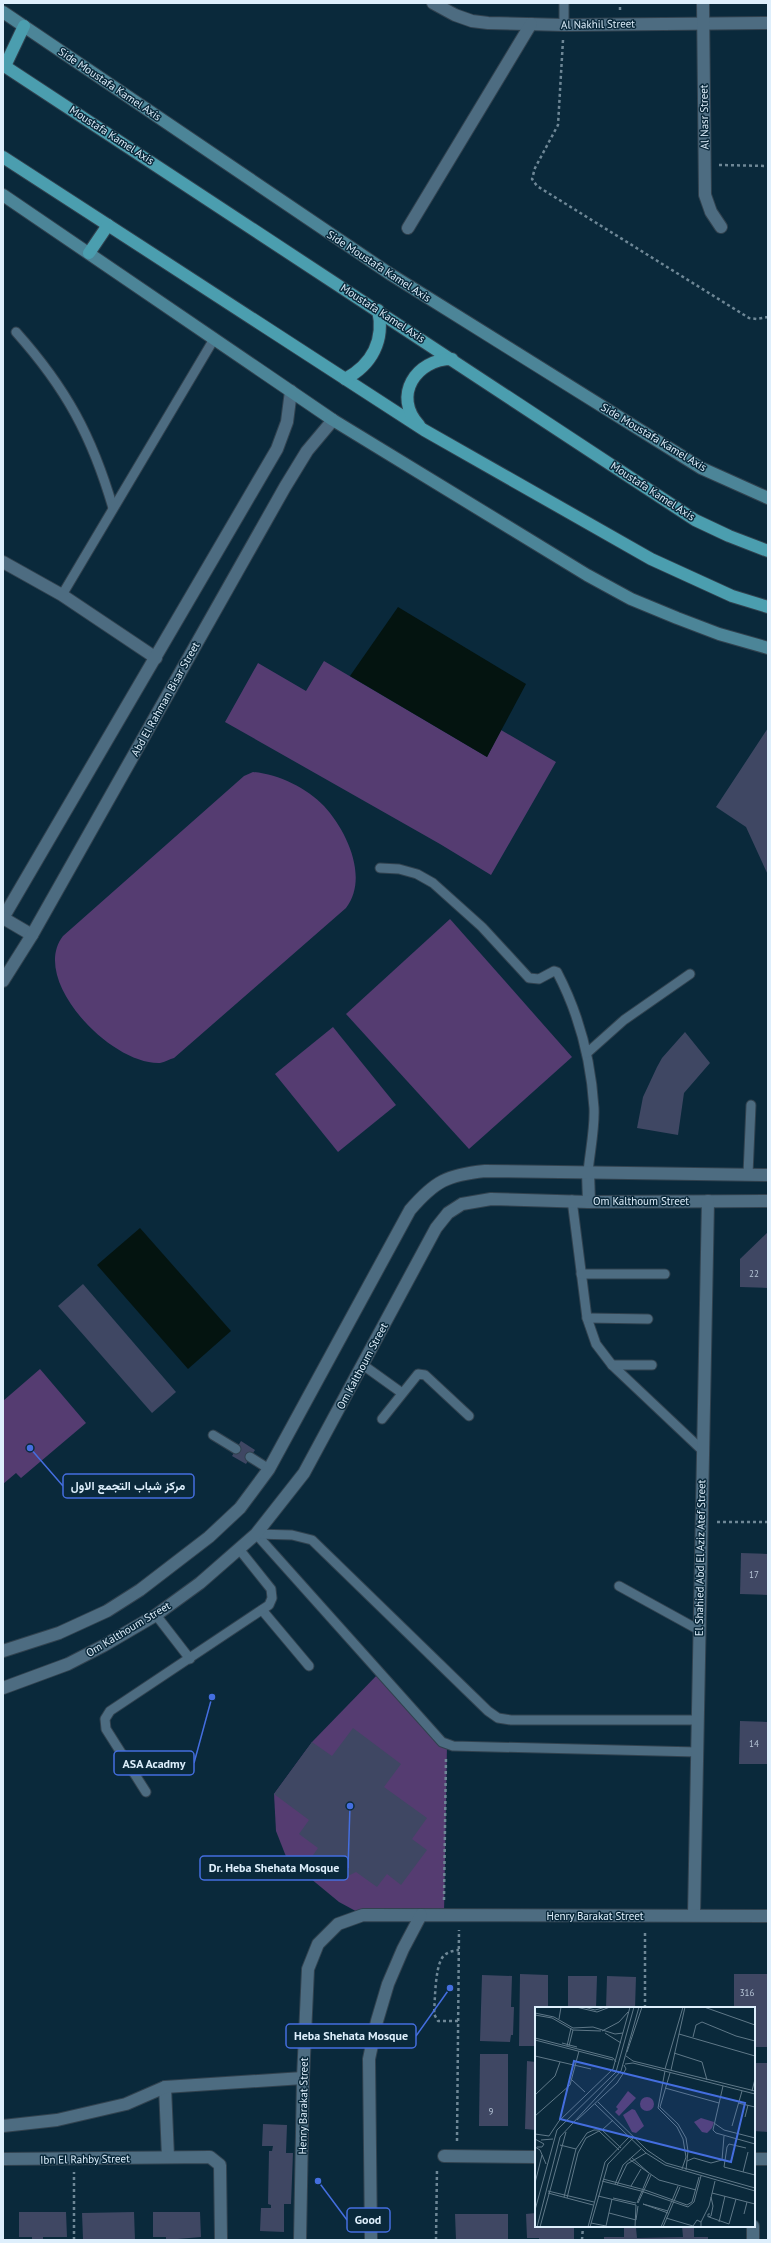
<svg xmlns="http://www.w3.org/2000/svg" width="771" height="2243" viewBox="0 0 771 2243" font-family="'PT Sans',Vazirmatn,sans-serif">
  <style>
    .green { fill: #553c71 }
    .water { fill: #041410 }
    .building { fill: #3f4763 }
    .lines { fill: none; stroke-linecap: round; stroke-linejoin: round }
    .lane-casing { stroke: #31424f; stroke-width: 11 }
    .street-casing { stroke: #31424f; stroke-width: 14 }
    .secondary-casing { stroke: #31424f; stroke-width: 14 }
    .primary-casing { stroke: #31424f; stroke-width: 14 }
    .path { stroke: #6e8796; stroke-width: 2.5; stroke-dasharray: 3 3; stroke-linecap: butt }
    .lane { stroke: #4d6c81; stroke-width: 9 }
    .street { stroke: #4d6c81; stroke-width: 12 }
    .secondary { stroke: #4c8598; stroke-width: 12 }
    .primary { stroke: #4b9eaf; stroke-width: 12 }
    .labels { text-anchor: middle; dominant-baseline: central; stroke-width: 3; stroke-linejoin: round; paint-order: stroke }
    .number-label { font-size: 9px; fill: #b6c5d6 }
    .street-label { font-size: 11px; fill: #deeffc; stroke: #0a293b }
    .inset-road { fill: none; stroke: #5f7888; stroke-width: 1 }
    .view { fill: #446edf; fill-opacity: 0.15; stroke: #446edf; stroke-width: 2 }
    .inset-edge { fill: none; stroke: #deeffc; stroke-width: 2 }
    .leader { fill: none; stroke: #446edf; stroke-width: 1.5 }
    .callout-dot { fill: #446edf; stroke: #0a293b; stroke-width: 1.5 }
    .callout { fill: #0a293b; stroke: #446edf; stroke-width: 1.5 }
    .callout-label { font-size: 12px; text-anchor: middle; font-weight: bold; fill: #deeffc }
  </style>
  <rect width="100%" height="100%" fill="#0a293b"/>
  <g class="green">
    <polygon points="324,661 487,757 501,730 556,762 491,875 440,844 225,722 258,663 306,691"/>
    <path d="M253,772C278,774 307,788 324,806C347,831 369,878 346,908L174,1058C170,1059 165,1062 160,1063C111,1065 29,980 63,936L244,776Z"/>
    <polygon points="450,919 572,1057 469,1149 346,1014"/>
    <polygon points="333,1027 396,1105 338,1152 275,1074"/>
    <polygon points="40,1369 86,1423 21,1478 16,1473 3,1484 3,1401"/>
    <polygon points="379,1673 447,1745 444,1915 363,1915 339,1902 287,1859 276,1831 274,1794 312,1742"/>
  </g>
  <g class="water">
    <polygon points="398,607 526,684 487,757 350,676"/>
    <polygon points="140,1228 231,1331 188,1369 97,1265"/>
  </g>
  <g class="building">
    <polygon points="768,728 768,875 746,827 716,807"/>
    <polygon points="685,1032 710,1063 684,1093 678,1135 637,1128 643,1097 657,1067 662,1058"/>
    <polygon points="768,1232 768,1288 740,1287 740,1259"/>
    <polygon points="83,1284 176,1392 152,1413 58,1306"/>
    <polygon points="241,1441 255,1450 246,1464 232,1456"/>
    <polygon points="741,1553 768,1554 768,1595 740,1594"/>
    <polygon points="740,1721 768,1722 768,1764 739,1764"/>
    <polygon points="353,1728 401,1764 384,1787 427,1818 412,1839 427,1850 401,1885 387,1874 377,1887 356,1872 348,1876 337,1868 333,1874 311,1858 318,1848 299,1834 309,1820 274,1794 312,1742 332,1756"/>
    <polygon points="520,1974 548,1975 548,2008 536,2008 536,2046 519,2046"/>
    <polygon points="734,1974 768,1974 768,2047 754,2047 754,2008 734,2008"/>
    <polygon points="482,1975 512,1976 511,2007 514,2007 513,2035 511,2035 510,2042 480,2041"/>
    <polygon points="568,1976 597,1976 596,2008 568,2008"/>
    <polygon points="607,1976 636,1977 635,2008 606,2008"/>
    <polygon points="480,2054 508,2054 508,2126 479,2126"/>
    <polygon points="527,2061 536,2062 536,2130 525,2129"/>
    <polygon points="754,2063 768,2063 768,2132 754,2131"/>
    <polygon points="263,2124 287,2125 286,2153 293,2153 291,2204 284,2204 284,2232 260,2231 261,2208 271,2208 271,2205 268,2204 269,2151 272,2151 273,2146 262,2146"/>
    <polygon points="19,2212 66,2212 67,2237 43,2237 43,2240 32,2240 32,2237 19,2237"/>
    <polygon points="134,2212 135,2240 83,2239 82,2213"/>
    <polygon points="153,2212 200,2212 201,2237 166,2240 166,2237 153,2237"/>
    <polygon points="536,2213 536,2226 574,2226 574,2239 539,2240 539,2238 527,2238 526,2214"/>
    <polygon points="455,2214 508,2214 508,2240 456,2240"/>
    <polygon points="624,2226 651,2226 651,2228 636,2228 637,2238 683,2237 682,2226 694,2226 694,2237 708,2237 708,2240 604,2240 604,2237 624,2237"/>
  </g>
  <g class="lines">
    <defs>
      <g id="lane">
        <polyline points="564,25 564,3"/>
        <path d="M16,332C66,388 92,436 113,508"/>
        <polyline points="62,595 214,339"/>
        <path d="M380,868L399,869L417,874L433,883L482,927L529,978L539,979L554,971L557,972C579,1014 591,1061 594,1108C595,1128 590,1151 588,1172"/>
        <polyline points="587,1053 624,1020 690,974"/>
        <polyline points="748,1174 751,1105"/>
        <polyline points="572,1200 587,1318 596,1344 612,1365 702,1450"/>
        <polyline points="581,1274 665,1274"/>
        <polyline points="587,1318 648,1319"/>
        <polyline points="363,1365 402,1393"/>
        <polyline points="612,1365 652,1365"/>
        <polyline points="382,1419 418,1374 425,1375 469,1416"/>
        <polyline points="213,1435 236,1449"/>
        <polyline points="250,1457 269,1469"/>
        <polyline points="256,1534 442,1742 453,1746 697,1752"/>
        <polyline points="256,1534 292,1535 312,1540 488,1711 498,1718 511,1720 698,1720"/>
        <polyline points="619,1586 699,1630"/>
        <polyline points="262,1610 309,1666"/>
        <polyline points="156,1615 190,1659"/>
        <polyline points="146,1792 106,1729 105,1719 110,1711 269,1605 272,1598 271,1589 239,1549"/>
      </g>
      <g id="street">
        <polyline points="433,3 455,15 472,21 488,23 564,25 768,23"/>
        <polyline points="703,3 705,195 711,212 721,227"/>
        <polyline points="408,228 531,24"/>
        <polyline points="3,562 62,595 156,658"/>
        <polyline points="3,918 277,449 287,422 291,391"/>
        <polyline points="3,918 32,935"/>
        <polyline points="3,981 32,935 285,487 307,451 333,420"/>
        <polyline points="588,1172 589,1202"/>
        <path d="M3,1651L59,1633L107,1611L140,1590L209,1537L240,1508L269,1469L410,1210C435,1181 447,1175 485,1171L768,1175"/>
        <polyline points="3,1688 68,1664 103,1646 156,1615 200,1583 256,1534 304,1473 436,1228 448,1213 462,1204 491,1199 589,1202 768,1201"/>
        <polyline points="694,1915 708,1201"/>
        <polyline points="165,2087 168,2157"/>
        <polyline points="3,2126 57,2120 126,2104 165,2087 303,2078"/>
        <polyline points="444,2156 536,2157"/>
        <polyline points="3,2159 210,2157 220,2165 221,2240"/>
        <polyline points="754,2159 768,2159"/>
        <polyline points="300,2240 303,2078 308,1969 318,1944 338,1924 363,1915 768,1916"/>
        <polyline points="371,2240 369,2059 377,2021 388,1984 403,1949 421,1915"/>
        <polyline points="753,2240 753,2226"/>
      </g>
      <g id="secondary">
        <polyline points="3,12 390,274 701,468 768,498"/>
        <polyline points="3,195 333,420 587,575 631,599 677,618 719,634 768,648"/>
      </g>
      <g id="primary">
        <polyline points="3,65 695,520 729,536 768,551"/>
        <polyline points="5,66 24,26"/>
        <polyline points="3,157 424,430 651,559 732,596 768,607"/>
        <polyline points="89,253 108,225"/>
        <path d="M345,379C372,365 385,340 378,310"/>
        <path d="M419,425C392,396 416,359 452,359"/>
      </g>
    </defs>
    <use href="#lane" class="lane-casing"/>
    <use href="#street" class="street-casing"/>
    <use href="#secondary" class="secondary-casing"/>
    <use href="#primary" class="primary-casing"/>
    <g class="path">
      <polyline points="620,10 620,3"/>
      <polyline points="563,40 558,125 535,168 532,179 537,186 749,318 757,319 768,317"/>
      <polyline points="719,165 768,166"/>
      <polyline points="717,1522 768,1522"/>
      <polyline points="444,1900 446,1757"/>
      <polyline points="645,2008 645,1930"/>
      <path d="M458,2021H438L434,2014C435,2000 435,1969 442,1958C446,1952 452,1951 459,1950"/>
      <polyline points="457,2141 459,1930"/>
      <polyline points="74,2240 74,2172"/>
      <polyline points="436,2240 437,2169"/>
      <polyline points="582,2240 583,2226"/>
    </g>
    <use href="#lane" class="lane"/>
    <use href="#street" class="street"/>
    <use href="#secondary" class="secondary"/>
    <use href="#primary" class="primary"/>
  </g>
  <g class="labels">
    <g class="number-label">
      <text x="754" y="1273">22</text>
      <text x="754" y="1574">17</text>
      <text x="754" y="1743">14</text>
      <text x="747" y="1992">316</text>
      <text x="491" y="2111">9</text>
    </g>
    <g class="street-label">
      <text transform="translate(598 24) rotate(-1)">Al Nakhil Street</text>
      <text transform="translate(110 84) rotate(34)">Side Moustafa Kamel Axis</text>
      <text transform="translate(704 117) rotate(-91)">Al Nasr Street</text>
      <text transform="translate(112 135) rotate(33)">Moustafa Kamel Axis</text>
      <text transform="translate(379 266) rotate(33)">Side Moustafa Kamel Axis</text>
      <text transform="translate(383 313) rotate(33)">Moustafa Kamel Axis</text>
      <text transform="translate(654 437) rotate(31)">Side Moustafa Kamel Axis</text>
      <text transform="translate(653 491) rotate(33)">Moustafa Kamel Axis</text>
      <text transform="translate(165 699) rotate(-61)">Abd El Rahman Bisar Street</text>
      <text x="641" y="1201">Om Kalthoum Street</text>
      <text transform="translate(362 1366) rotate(-62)">Om Kalthoum Street</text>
      <text transform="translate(700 1558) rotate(-89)">El Shahied Abd El Aziz Atef Street</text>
      <text transform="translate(128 1629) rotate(-31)">Om Kalthoum Street</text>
      <text x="595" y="1916">Henry Barakat Street</text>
      <text transform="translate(303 2106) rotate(-89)">Henry Barakat Street</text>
      <text transform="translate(85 2159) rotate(-1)">Ibn El Rahby Street</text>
    </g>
  </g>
  <g transform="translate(535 2007)">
    <rect width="220" height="220" fill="#0a293b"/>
    <path d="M93,84L101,91L84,109L80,105L83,102L81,100ZM105 97a7 7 0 1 1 14 0a7 7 0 1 1-14 0ZM97,102L100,103L109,119L101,126L97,125L88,108ZM166,111L179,115L177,121L172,126L167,125L159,115Z" fill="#553c71"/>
    <path class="inset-road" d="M41,0L62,5L75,0M49,0L60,3L71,0M169,0L220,18M0,6L19,10L38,21L58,20L80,27L88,26M0,8L17,11L38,23L66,24M24,12L26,0M67,24L84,15L93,5M70,26L86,36M144,27L220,49M158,30L161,18L167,15L201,29L220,34M0,31L78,51L81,55M0,33L78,53M27,36L42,40M32,39L36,21M34,39L38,23M92,45L107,0M139,46L167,55L172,73M0,49L56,62M91,49L98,54L220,84M90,57L98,56L220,87M130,62L148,0M136,63L150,0M130,64L123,101L142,120L148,132L151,150L147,162M135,66L125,100L143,117L151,131L153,144L151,163M37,73L50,85M188,79L178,123L181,126L220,137M130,81L184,96M217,84L220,72M0,88L20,69L25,55M63,95L112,143L131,156L220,181M203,96L220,100M60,97L111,146L130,158L220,184M0,109L35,78L44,44M210,110L213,98M42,113L82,76L91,62L89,58M179,116L189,123L220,131M197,119L207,84M67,123L78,113M0,127L14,129L24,114L78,62L95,0M0,132L9,137L7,140H2M6,133L18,132M25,138L41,142M0,140L5,143L11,157M192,140L189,160L220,168M192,140L194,137L211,141M96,150L114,166M94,152L124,173L161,183M152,154L159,151L176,156L187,153L189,129M208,165L213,145M68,172L110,183L152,198L157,195L164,170M67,174L106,184L153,200L159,195L166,169M0,176L7,148M80,177L88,158L106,142M82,178L92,157L111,146M96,179L106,162M13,184L59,195M13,186L58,198M177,186L220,197M63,189L101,198M29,190L41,142L52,126L59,123H67L86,141M32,191L43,146L51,131L64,124L84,143M78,191L101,196M102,196L114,167M103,196L116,168M0,203L22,123L81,65L99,0M74,206L101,213M133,206L108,197L133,204M175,207H173V210L176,209L178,199L176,190M209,207L212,195M174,210L194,217L201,192M131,211L158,219M101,213L103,199M166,215L174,199L180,174M184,215L190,189M56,216L71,219M71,219L77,192M158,219L162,213L166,215V220M2,220L25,130L86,64L104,0M5,220L31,125M53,220L70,155L95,129M55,220L73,157L98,131M100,220L101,198M126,220L143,179M128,220L145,180"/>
    <path class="view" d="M39,54L210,96L196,155L25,112Z"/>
    <rect width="220" height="220" class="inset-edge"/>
  </g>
  <path class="leader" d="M30 1448L63 1486M212 1697L194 1763M350 1806L348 1868M450 1988L416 2036M318 2181L347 2220"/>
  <g class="callout-dot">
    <circle cx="30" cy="1448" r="4"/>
    <circle cx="212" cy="1697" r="4"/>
    <circle cx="350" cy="1806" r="4"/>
    <circle cx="450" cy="1988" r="4"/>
    <circle cx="318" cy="2181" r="4"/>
  </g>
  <g class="callout">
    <rect x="63" y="1474" width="131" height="24" rx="4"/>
    <rect x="114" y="1751" width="80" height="24" rx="4"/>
    <rect x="200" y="1856" width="148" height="24" rx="4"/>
    <rect x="286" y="2024" width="130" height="24" rx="4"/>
    <rect x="347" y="2208" width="43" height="24" rx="4"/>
  </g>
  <g class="callout-label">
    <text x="128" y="1490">مركز شباب التجمع الاول</text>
    <text x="154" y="1768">ASA Acadmy</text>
    <text x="274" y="1872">Dr. Heba Shehata Mosque</text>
    <text x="351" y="2040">Heba Shehata Mosque</text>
    <text x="368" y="2224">Good</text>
  </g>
  <rect width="771" height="2243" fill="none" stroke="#deeffc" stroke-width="8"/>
</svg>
